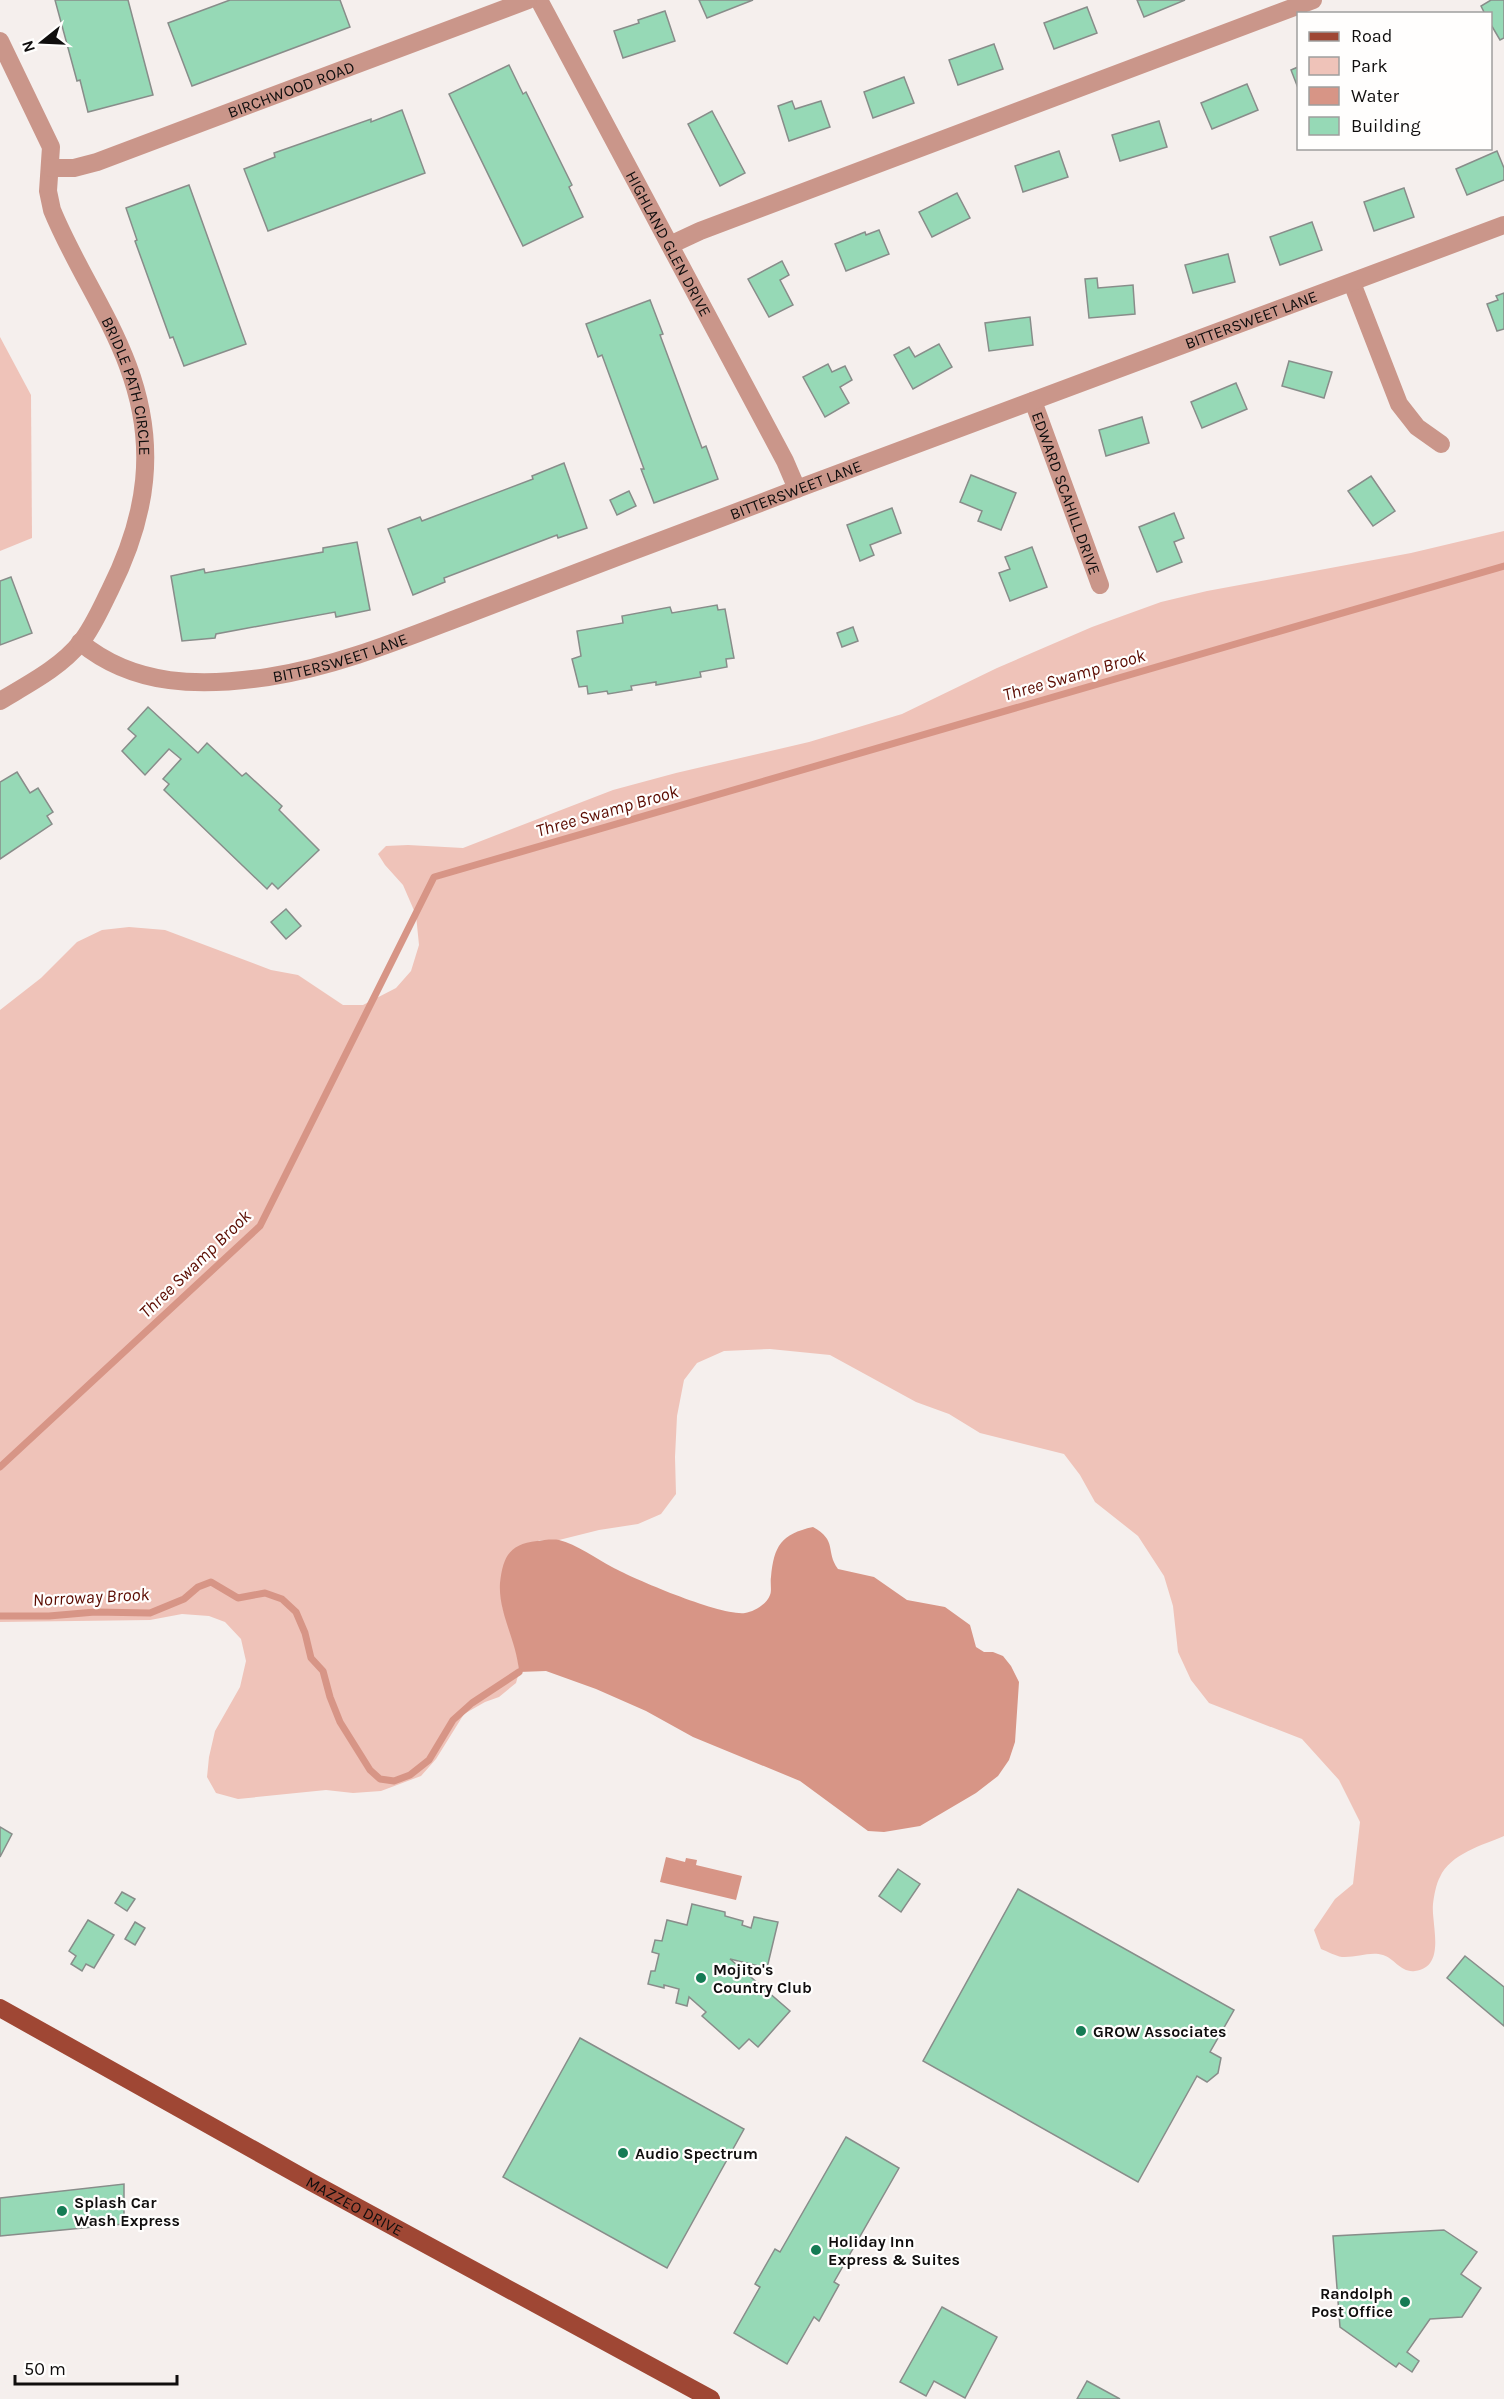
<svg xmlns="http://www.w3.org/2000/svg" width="1504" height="2399" viewBox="0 0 1504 2399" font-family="Karla,sans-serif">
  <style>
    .green { fill: #efc3b9 }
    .water { fill: #d79586 }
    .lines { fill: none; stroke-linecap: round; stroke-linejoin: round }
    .stream { stroke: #d79586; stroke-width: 7 }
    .building { fill: #96d9b6; stroke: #888d8a; stroke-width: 1.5 }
    .minor { stroke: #ca968a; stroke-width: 18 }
    .major { stroke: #9f4734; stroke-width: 18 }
    .poi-dot { fill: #157b54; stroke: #fffefd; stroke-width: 2 }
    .labels { text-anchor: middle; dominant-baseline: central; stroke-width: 4.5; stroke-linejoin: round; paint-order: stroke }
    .street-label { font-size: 16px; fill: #100e0e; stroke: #fffefd }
    .poi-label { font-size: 16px; font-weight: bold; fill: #100e0e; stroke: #fffefd; text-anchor: start }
    .water-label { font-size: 18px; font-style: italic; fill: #5b0b00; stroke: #fffefd }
  </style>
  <rect width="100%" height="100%" fill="#f5efed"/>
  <g class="green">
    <polygon points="0,337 31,395 32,538 0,551"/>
    <path d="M1504,531V1836C1483,1845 1450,1854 1440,1877C1436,1884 1434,1896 1433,1904C1431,1924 1447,1967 1415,1971C1401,1973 1394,1958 1383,1955C1370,1951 1356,1958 1342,1957C1335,1956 1327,1951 1321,1949L1314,1930L1335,1899L1353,1884L1360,1822L1339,1780L1302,1739L1209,1703L1191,1680L1178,1652L1173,1606L1164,1576L1138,1536L1095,1502L1080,1475L1064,1454L980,1433L949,1414L916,1402L830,1355L770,1349L724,1351L697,1363L684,1380L677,1416L675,1457L676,1494L661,1514L638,1524L599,1530L559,1540H539L500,1587L503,1609L518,1656L519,1672L516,1683L499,1697L485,1702L464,1714L436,1759L421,1776L381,1791L353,1793L326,1790L238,1799L216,1793L207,1777L209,1757L215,1731L240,1687L246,1661L241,1639L225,1622L209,1616L182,1614L150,1620L0,1622V1010L41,978L77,942L102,930L129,927L165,930L271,970L298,975L343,1005H363L396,988L411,971L419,945L416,915L403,885L385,865L378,854L386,846L408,845L463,848L613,790L676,773L809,742L902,714L997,668L1092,627L1161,602L1207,591L1411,553Z"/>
  </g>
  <g class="water">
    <path d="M813,1527C838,1541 825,1551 838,1569L874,1577L907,1600L945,1607L970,1625L976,1647L984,1652H993L1003,1656L1011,1666L1019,1682L1015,1742L1009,1760L998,1776L976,1793L920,1826L884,1832L868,1831L800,1781L693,1737L646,1711L596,1689L546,1671L519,1672C517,1641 498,1613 500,1583C503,1557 509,1544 537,1541C543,1540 553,1539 559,1540C576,1544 597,1559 612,1567C636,1580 721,1616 745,1613C754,1612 767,1604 770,1595C772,1591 770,1582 771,1577C774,1546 781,1534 813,1527Z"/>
    <polygon points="666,1857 685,1862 686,1858 697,1860 696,1865 742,1876 736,1900 660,1882"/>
  </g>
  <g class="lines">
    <g class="stream">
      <polyline points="0,1467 260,1226 434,877 1504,566"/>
      <polyline points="0,1616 49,1616 95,1612 150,1613 184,1599 198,1587 211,1582 238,1598 265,1593 282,1599 296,1612 305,1633 311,1658 323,1671 330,1697 340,1722 370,1770 380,1779 394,1781 410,1775 429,1760 453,1720 472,1703 519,1672"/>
    </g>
  </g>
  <g class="building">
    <polygon points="55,0 128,0 153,95 88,112 80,80 77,81"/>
    <polygon points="230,0 340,0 350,27 192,86 168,23"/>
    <polygon points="699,0 753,0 707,18"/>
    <polygon points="1137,0 1185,0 1144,17"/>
    <polygon points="1491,0 1504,0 1504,38 1500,40 1490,23 1490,14 1485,14 1481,6"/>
    <polygon points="1087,7 1097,33 1054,49 1044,23"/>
    <polygon points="665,11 675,41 623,58 614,31 639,23 638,20"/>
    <polygon points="994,44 1003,69 958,85 949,60"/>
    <polygon points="509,65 523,94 526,92 572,185 569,187 583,217 523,246 449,94"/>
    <polygon points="1298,67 1298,88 1291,70"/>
    <polygon points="904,77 914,103 873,118 864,92"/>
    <polygon points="1247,84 1258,110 1212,129 1201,103"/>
    <polygon points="792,101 795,109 821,101 830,127 789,141 778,106"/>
    <polygon points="402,110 425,173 268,231 244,169 275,157 274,153 371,119 371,122"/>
    <polygon points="712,111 745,173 720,186 688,124"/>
    <polygon points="1159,121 1167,147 1120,161 1112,135"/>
    <polygon points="1059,151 1068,177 1023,192 1015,166"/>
    <polygon points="1497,151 1504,168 1504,180 1467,195 1456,169"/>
    <polygon points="189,185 246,344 184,366 173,337 170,338 135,241 137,240 126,208"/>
    <polygon points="1404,188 1414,217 1374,231 1364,202"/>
    <polygon points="957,193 970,218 932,237 919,212"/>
    <polygon points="1312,222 1322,250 1280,265 1270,237"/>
    <polygon points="879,230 889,254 846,271 835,244 865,232 866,235"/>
    <polygon points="1228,254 1235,282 1193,293 1185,265"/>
    <polygon points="782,261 789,275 780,280 793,305 769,317 748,279"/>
    <polygon points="1097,278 1098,288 1133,285 1135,314 1089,318 1085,279"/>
    <polygon points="1504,293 1504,329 1497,331 1487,304 1498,300 1496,296"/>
    <polygon points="650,300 663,334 660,335 702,448 706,446 718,479 654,503 641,469 644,469 602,355 598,357 586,324"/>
    <polygon points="1030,317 1033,345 989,351 985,323"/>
    <polygon points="939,344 952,367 913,389 894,355 909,347 915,357"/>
    <polygon points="1289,361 1332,372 1324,398 1282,386"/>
    <polygon points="828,364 832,372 845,366 852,380 840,387 849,403 825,417 803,377"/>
    <polygon points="1236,383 1247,409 1202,428 1191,402"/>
    <polygon points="1142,417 1149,443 1106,456 1099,430"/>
    <polygon points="564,463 587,528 558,538 557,535 444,578 445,582 413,595 388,529 420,517 422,521 533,479 532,476"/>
    <polygon points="971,475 1016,493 1001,530 978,521 982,511 960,502"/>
    <polygon points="1371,476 1395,511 1373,526 1348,491"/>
    <polygon points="629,491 636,506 617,515 610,500"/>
    <polygon points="892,508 901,533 870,545 874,555 860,561 847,525"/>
    <polygon points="1174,513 1184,538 1174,542 1182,562 1157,572 1139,527"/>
    <polygon points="357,542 370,610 336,617 335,612 216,634 215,638 182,641 171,576 204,569 205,573 323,552 323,548"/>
    <polygon points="1032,547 1047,587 1010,601 999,573 1010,569 1005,557"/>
    <polygon points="11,577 32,633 0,645 0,581"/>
    <polygon points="717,605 718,610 725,609 734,658 726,659 727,667 700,672 701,677 656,685 656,682 631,686 632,690 608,694 607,691 588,694 587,686 579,687 572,659 581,656 577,631 623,623 622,616 670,607 672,613"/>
    <polygon points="853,627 858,641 842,647 837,633"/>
    <polygon points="148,707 198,753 207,743 242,776 246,773 282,806 279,810 319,850 278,889 272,883 267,889 164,790 169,784 163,779 181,759 169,749 145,775 122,751 136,736 128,729"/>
    <polygon points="17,772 30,793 38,788 53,812 47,816 52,824 0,859 0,782"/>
    <polygon points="286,909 301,926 286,939 271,922"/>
    <polygon points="0,1827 12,1834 0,1857"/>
    <polygon points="898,1869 920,1884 901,1912 879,1896"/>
    <polygon points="1018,1889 1234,2010 1210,2052 1221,2058 1218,2073 1207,2082 1197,2076 1138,2182 923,2061"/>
    <polygon points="122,1892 135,1899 127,1911 115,1903"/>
    <polygon points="692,1904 725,1912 725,1916 743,1921 742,1925 751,1928 754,1917 778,1922 767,1968 730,1959 790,2011 758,2047 749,2039 739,2049 702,2016 706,2012 689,1997 687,2006 676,2003 679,1989 664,1985 664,1988 648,1984 651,1971 655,1971 659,1954 652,1952 655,1940 662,1941 667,1920 687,1925"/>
    <polygon points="88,1920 114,1935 94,1968 86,1964 82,1971 71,1964 76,1956 69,1951"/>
    <polygon points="135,1922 145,1928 135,1945 125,1939"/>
    <polygon points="1465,1956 1504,1987 1504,2026 1447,1978"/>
    <polygon points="580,2038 744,2129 667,2268 503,2177"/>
    <polygon points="846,2137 899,2168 834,2282 839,2285 819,2321 814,2317 787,2364 734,2333 760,2287 755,2284 775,2249 780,2252"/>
    <polygon points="124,2184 124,2224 0,2236 0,2198"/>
    <polygon points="1444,2230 1477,2252 1461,2274 1481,2288 1462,2317 1430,2319 1407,2352 1419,2361 1412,2372 1399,2363 1396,2367 1340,2327 1333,2236"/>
    <polygon points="942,2307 997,2337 965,2398 934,2381 926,2396 900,2382"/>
    <polygon points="1087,2381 1120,2399 1077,2399"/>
  </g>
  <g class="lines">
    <g class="minor">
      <path id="s1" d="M539,0L785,461L797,489"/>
      <path id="s2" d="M0,41L51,147L48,191L52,210C74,264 108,312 128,366C158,446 147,516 110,590C101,608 93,627 81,642C60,668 28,684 0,701"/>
      <path id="s3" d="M51,168H74L97,162L528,0"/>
      <polyline points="670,245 700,231 1313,0"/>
      <polyline points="1352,283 1399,404 1417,427 1441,444"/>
      <path id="s4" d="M1033,401L1100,585"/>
      <path id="s5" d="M80,642C134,687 202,687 268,677C339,666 405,638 471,613C552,582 632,551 713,521C976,420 1241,324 1504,225"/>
    </g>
    <path class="major" id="s6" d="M0,2008L311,2182L711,2399"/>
  </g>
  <g class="poi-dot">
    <circle cx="701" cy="1978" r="6"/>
    <circle cx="1081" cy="2031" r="6"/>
    <circle cx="623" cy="2153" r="6"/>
    <circle cx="62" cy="2211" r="6"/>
    <circle cx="816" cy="2250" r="6"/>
    <circle cx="1405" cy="2302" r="6"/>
  </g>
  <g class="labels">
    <g class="street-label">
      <text stroke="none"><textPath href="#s3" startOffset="254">BIRCHWOOD ROAD</textPath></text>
      <text stroke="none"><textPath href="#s1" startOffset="276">HIGHLAND GLEN DRIVE</textPath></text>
      <text stroke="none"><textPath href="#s5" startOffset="1244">BITTERSWEET LANE</textPath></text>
      <text stroke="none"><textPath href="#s2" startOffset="374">BRIDLE PATH CIRCLE</textPath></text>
      <text stroke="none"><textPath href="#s5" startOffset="758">BITTERSWEET LANE</textPath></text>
      <text stroke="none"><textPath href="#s4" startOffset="98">EDWARD SCAHILL DRIVE</textPath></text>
      <text stroke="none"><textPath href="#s5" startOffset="272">BITTERSWEET LANE</textPath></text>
      <text stroke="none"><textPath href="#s6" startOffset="406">MAZZEO DRIVE</textPath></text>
    </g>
    <g class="poi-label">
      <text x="713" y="1969">Mojito's<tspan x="713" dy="18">Country Club</tspan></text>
      <text x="1093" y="2031">GROW Associates</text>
      <text x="635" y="2153">Audio Spectrum</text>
      <text x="74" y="2202">Splash Car<tspan x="74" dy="18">Wash Express</tspan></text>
      <text x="828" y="2241">Holiday Inn<tspan x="828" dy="18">Express &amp; Suites</tspan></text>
      <text x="1393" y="2293" text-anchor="end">Randolph<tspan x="1393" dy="18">Post Office</tspan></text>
    </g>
    <g class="water-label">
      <text transform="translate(1074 675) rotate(-16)">Three Swamp Brook</text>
      <text transform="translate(607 811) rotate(-16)">Three Swamp Brook</text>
      <text transform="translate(195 1264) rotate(-44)">Three Swamp Brook</text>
      <text transform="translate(91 1597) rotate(-3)">Norroway Brook</text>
    </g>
  </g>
  <rect x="1297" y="12" width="195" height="138" fill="#fffefd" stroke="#9f9e9d" stroke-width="1.5"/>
  <rect x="1309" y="32" width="30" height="9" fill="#9f4734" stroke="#9f9e9d" stroke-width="1.5"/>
  <text x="1351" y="42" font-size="18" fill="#100e0e">Road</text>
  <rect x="1309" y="57" width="30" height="18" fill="#efc3b9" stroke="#9f9e9d" stroke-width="1.5"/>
  <text x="1351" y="72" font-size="18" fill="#100e0e">Park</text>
  <rect x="1309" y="87" width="30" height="18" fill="#d79586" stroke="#9f9e9d" stroke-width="1.5"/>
  <text x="1351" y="102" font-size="18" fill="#100e0e">Water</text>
  <rect x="1309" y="117" width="30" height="18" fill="#96d9b6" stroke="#9f9e9d" stroke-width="1.5"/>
  <text x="1351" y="132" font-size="18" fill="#100e0e">Building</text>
  <g transform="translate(42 42) rotate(252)" stroke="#fffefd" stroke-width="4.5" paint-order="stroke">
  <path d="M0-4.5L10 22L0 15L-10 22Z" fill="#100e0e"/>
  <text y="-9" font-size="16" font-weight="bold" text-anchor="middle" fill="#100e0e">N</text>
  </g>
  <path d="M15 2375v9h162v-9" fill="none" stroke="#100e0e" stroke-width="3"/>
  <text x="24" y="2375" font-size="18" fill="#100e0e" stroke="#fffefd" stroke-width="4.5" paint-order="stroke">50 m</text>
</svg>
